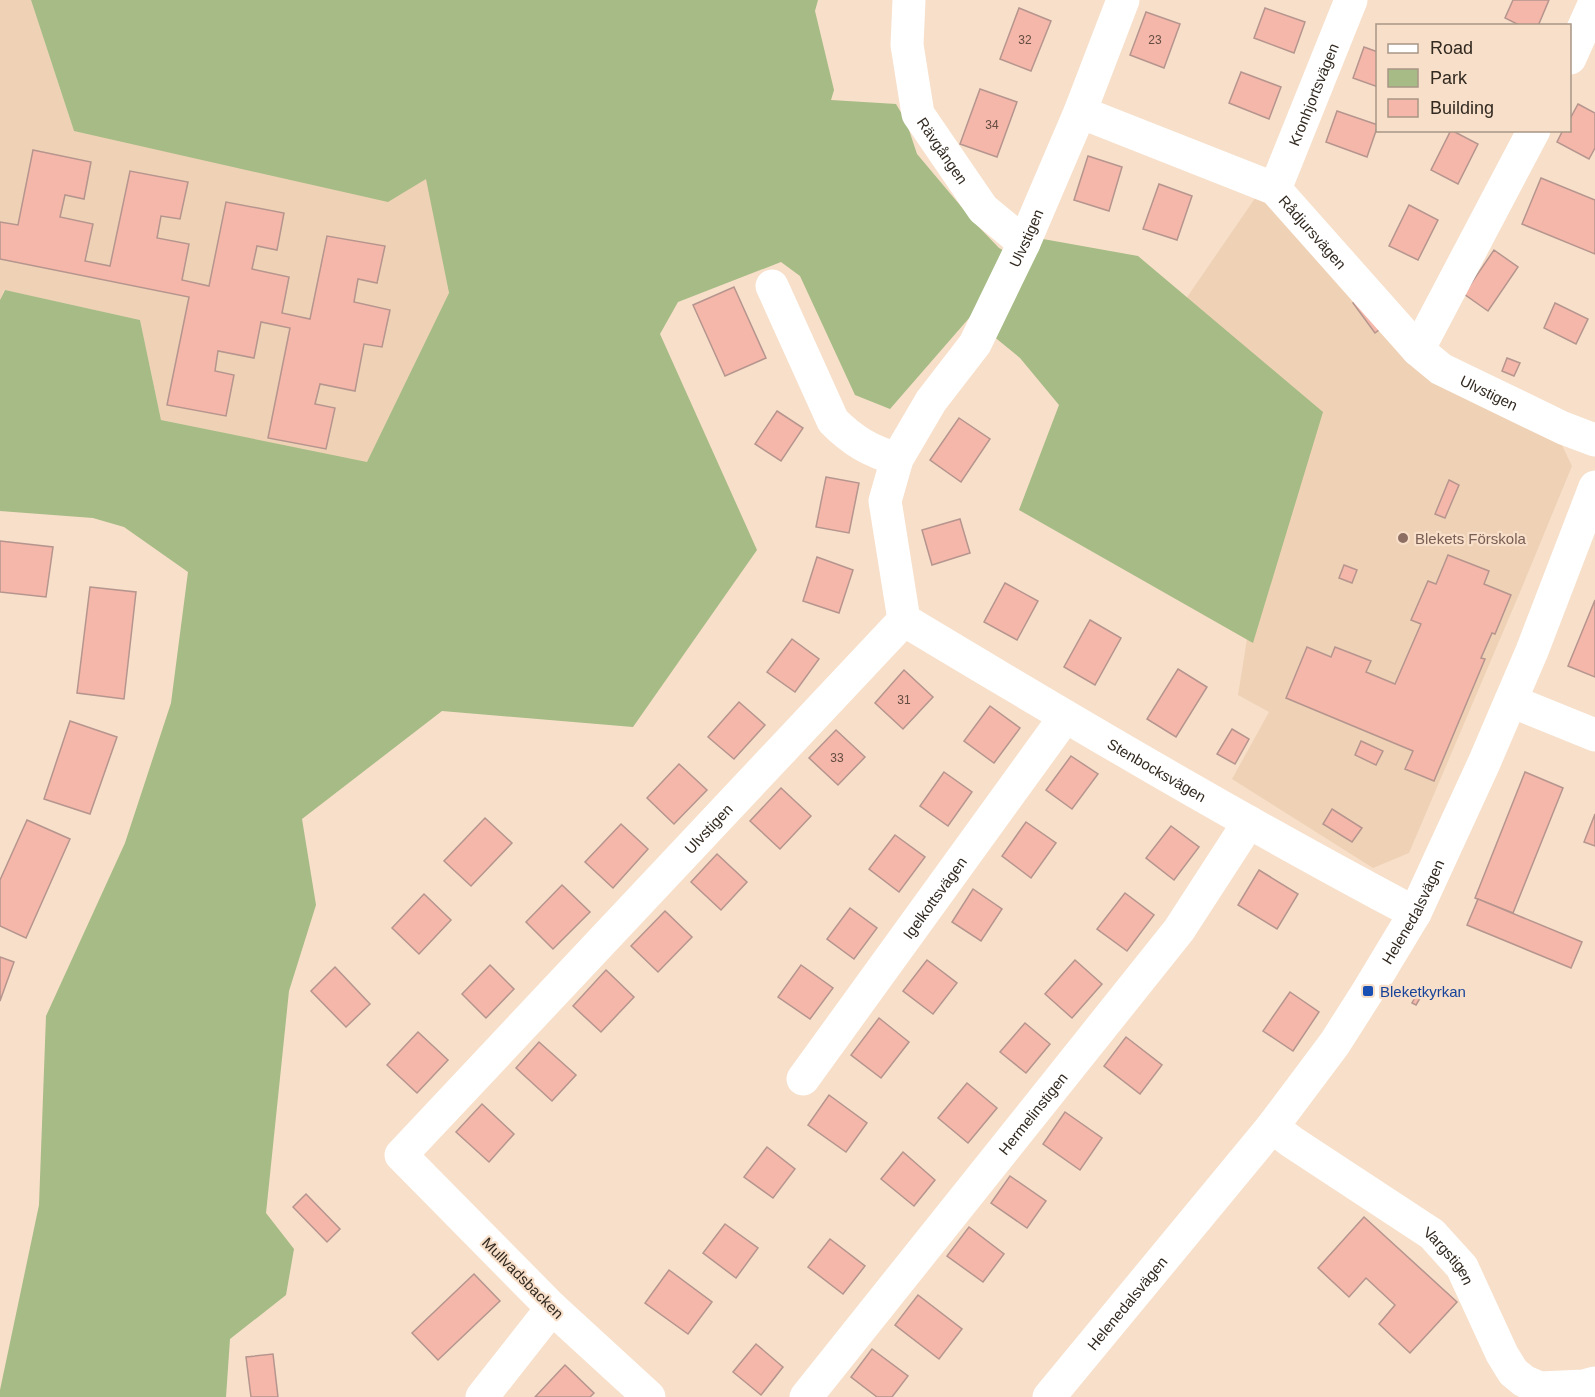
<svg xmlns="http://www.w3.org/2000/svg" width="1595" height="1397" viewBox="0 0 1595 1397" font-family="Arial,sans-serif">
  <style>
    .built { fill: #efd2b6 }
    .green { fill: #a6bb85 }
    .building { fill: #f5b7a9; stroke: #b5958e; stroke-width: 1.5 }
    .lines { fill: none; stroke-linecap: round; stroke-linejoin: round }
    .minor { stroke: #fff; stroke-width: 33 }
    .education-dot { fill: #8d6e63; stroke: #f7dfc9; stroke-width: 2 }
    .transit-dot { fill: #1a4fb4; stroke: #f7dfc9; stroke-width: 2 }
    .labels { text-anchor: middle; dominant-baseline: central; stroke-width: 4.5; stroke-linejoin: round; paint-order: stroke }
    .number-label { font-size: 12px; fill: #634c42 }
    .street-label { font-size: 15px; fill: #322920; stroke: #f7dfc9 }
    .education-label { font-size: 15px; fill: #785e54; stroke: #f7dfc9; text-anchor: start }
    .transit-label { font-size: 15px; fill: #164399; stroke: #f7dfc9; text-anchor: start }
  </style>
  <rect width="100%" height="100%" fill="#f7dfc9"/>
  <g class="built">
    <polygon points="0,0 31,0 74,131 427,178 449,294 367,463 161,420 140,320 4,290 0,300"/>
    <polygon points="1260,191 1430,381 1559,439 1572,466 1523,585 1409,853 1373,868 1232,779 1269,712 1238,695 1271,490 1183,303"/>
  </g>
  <polygon class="green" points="31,0 818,0 815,11 834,90 831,100 896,104 906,121 917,154 975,223 999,248 1030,264 1043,239 1138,256 1323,412 1253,643 1019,510 1059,405 1020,358 970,317 890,409 855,395 800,276 781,262 678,302 660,334 757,550 633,727 442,711 302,819 316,905 289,991 266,1213 294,1249 286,1295 230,1339 226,1397 0,1397 0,1390 39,1205 46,1016 125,843 171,703 188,572 124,527 93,518 0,511 0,300 5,290 140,320 161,420 367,462 449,293 426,179 388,202 74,131"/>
  <g class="building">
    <polygon points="1513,0 1549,0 1538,26 1521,26 1505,18"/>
    <polygon points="1019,8 1051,21 1031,71 1000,59"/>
    <polygon points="1265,8 1305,22 1294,53 1254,38"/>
    <polygon points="1146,12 1180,24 1164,68 1130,55"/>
    <polygon points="1364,47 1378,52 1378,87 1353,78"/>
    <polygon points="1241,72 1281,87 1269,119 1229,103"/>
    <polygon points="980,89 1017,102 997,157 960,144"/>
    <polygon points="1578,104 1595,113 1595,148 1589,159 1557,142 1563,130 1570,130 1570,119"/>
    <polygon points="1337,111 1378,125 1367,157 1326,142"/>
    <polygon points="1451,130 1478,144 1458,184 1431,170"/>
    <polygon points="33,150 91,162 84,199 65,195 60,217 93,224 85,261 110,266 130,171 188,182 180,219 161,216 157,238 189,244 182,280 209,286 226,202 284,213 277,250 257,246 252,269 289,277 282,313 310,319 327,236 385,246 377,283 358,279 354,302 390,310 382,347 364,344 355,391 320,384 315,404 335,408 326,449 268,438 290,328 261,322 254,358 218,351 215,371 234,375 226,416 167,405 189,297 0,259 0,222 18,225"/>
    <polygon points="1088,156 1122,167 1109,211 1074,200"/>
    <polygon points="1541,178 1595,200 1595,254 1522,224"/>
    <polygon points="1159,184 1192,196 1177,240 1143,229"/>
    <polygon points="1409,205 1438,220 1418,260 1389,246"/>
    <polygon points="1494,250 1518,267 1488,311 1464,294"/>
    <polygon points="734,287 766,358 725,376 693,305"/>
    <polygon points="1363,297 1384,326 1375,333 1353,303"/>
    <polygon points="1555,303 1588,319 1576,344 1544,328"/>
    <polygon points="1507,358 1520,363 1514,376 1502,371"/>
    <polygon points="777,411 803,428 781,461 755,444"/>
    <polygon points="959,418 990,439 961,482 930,460"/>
    <polygon points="826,477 859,483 849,533 816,527"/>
    <polygon points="1449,480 1459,485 1445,518 1435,514"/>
    <polygon points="960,519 970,553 932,565 922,530"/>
    <polygon points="0,541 53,547 46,597 0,592"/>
    <polygon points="1448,555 1489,571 1484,584 1511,595 1495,634 1492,633 1481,658 1485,659 1434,781 1405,769 1413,751 1286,698 1307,647 1331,657 1335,647 1371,661 1366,672 1395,684 1421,624 1411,620 1428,581 1436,584"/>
    <polygon points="817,557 853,570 839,613 803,601"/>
    <polygon points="1344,565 1357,570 1352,583 1339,578"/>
    <polygon points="1005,583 1038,601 1017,640 984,622"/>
    <polygon points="90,587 136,592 124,699 77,693"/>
    <polygon points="1595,600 1595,677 1568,666"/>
    <polygon points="1090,620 1121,638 1095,685 1064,667"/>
    <polygon points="792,639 819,659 795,692 767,672"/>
    <polygon points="1178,669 1207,687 1176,737 1147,719"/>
    <polygon points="904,670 933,697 903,729 875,703"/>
    <polygon points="739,702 765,725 734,759 708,737"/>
    <polygon points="990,706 1020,728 994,763 964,741"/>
    <polygon points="70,721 117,737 90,814 44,799"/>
    <polygon points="1232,729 1249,739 1235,764 1217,754"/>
    <polygon points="836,730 865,757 838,785 809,758"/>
    <polygon points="1361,741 1383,751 1376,765 1355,755"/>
    <polygon points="1071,756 1098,774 1072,809 1046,790"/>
    <polygon points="679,764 707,790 674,824 647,798"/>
    <polygon points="944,772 972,792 948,826 920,806"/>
    <polygon points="1525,772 1563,788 1513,913 1475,898"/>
    <polygon points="781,788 811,816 780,849 750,821"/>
    <polygon points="1332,809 1362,828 1352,842 1323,824"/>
    <polygon points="1595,814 1595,846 1584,842"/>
    <polygon points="485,818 512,843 471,886 444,861"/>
    <polygon points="27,820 70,839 26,938 0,926 0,880"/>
    <polygon points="1026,822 1056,843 1031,878 1002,856"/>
    <polygon points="621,824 648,849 613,888 585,862"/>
    <polygon points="1171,826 1199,847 1174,880 1146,858"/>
    <polygon points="895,835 925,857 899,892 869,869"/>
    <polygon points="717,854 747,882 721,910 691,882"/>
    <polygon points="1259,870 1298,894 1277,929 1238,905"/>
    <polygon points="562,885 590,912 553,949 526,922"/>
    <polygon points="973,889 1002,909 981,941 952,922"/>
    <polygon points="1125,893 1154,915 1127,951 1097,929"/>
    <polygon points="424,894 451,920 419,954 392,928"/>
    <polygon points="1478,899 1582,942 1571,968 1467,925"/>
    <polygon points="850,908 877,928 854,959 827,939"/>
    <polygon points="665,911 692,937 658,972 631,946"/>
    <polygon points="0,957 14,962 0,1001"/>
    <polygon points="927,960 957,983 933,1014 903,991"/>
    <polygon points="1075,960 1102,984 1072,1018 1045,994"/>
    <polygon points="490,965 514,989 486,1018 462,994"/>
    <polygon points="801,965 833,988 810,1019 778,997"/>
    <polygon points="335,967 370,1004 346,1027 311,991"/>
    <polygon points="606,970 634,997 601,1032 573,1006"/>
    <polygon points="1290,992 1319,1012 1293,1051 1263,1031"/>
    <polygon points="1418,992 1422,995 1416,1005 1412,1003"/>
    <polygon points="879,1018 909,1042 881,1078 851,1055"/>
    <polygon points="1025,1023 1050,1044 1026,1073 1000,1052"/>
    <polygon points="418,1032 448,1060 417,1093 387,1065"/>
    <polygon points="1126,1037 1162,1065 1140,1094 1104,1066"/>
    <polygon points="539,1042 576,1075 552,1101 516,1068"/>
    <polygon points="967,1083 997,1108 968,1143 938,1118"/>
    <polygon points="829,1095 867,1123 846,1152 808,1125"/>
    <polygon points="482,1104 514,1134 489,1162 456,1132"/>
    <polygon points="1065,1112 1102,1138 1080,1170 1043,1144"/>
    <polygon points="767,1147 795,1169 773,1198 744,1177"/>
    <polygon points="903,1152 935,1180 914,1206 881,1179"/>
    <polygon points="1010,1176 1046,1201 1027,1228 991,1203"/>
    <polygon points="306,1194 340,1229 327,1242 293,1207"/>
    <polygon points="1364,1217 1457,1302 1410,1353 1379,1324 1395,1305 1366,1278 1349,1297 1318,1268"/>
    <polygon points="725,1224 758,1248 736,1278 703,1253"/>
    <polygon points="969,1227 1004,1254 983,1282 947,1256"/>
    <polygon points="830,1239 865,1266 843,1294 808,1267"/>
    <polygon points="669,1270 712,1302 688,1334 645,1303"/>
    <polygon points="474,1274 500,1301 438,1360 412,1333"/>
    <polygon points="918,1295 962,1329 939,1359 895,1325"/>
    <polygon points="756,1344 783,1367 761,1395 733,1372"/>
    <polygon points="872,1349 908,1376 892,1397 877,1397 851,1377"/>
    <polygon points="273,1354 278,1397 251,1397 246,1357"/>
    <polygon points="565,1365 594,1393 590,1397 535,1397"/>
  </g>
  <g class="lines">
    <g class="minor">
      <path id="s1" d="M909,0L907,45L918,114L983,209L1024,243"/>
      <polyline points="1570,58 1595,2"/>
      <path id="s2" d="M1080,112L1275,189L1418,350"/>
      <path id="s3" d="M1534,130L1418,350L1441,369L1563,428L1595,440"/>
      <path id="s4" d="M1275,189L1351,0"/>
      <path d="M772,286L833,421C853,441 870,451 897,459"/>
      <path id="s5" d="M904,620C1072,721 1241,821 1415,913"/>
      <polyline points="1511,701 1595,735"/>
      <path id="s6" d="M803,1079L1065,717"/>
      <path id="s7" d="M1272,1127L1292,1142L1432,1234L1462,1267L1502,1354L1513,1372L1524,1381L1540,1388L1584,1386L1595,1383"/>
      <polyline points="482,1397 552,1308"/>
      <path id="s8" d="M649,1397L552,1308L401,1155L904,620L885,501L897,459L931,401L975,344L1024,243L1080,112L1123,0"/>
      <path id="s9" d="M806,1397L1179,930L1249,822"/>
      <path id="s10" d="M1049,1397L1272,1127L1335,1043L1368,991L1415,913L1484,763L1532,651L1595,487"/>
    </g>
  </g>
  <circle class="education-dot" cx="1403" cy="538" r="6"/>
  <rect class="transit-dot" x="1362" y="985" width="12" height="12" rx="3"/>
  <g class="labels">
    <g class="number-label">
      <text x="1025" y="40">32</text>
      <text x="1155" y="40">23</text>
      <text x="992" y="125">34</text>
      <text x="904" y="700">31</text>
      <text x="837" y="758">33</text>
    </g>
    <g class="street-label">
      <text stroke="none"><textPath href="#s4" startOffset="102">Kronhjortsvägen</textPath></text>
      <text stroke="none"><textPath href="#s1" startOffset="159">Rävgången</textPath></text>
      <text stroke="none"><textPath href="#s2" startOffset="267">Rådjursvägen</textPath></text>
      <text stroke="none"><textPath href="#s8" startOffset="1502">Ulvstigen</textPath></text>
      <text stroke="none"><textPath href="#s3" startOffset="332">Ulvstigen</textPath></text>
      <text stroke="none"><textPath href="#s5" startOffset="294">Stenbocksvägen</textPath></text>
      <text stroke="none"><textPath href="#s8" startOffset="795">Ulvstigen</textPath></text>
      <text stroke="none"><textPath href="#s6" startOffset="224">Igelkottsvägen</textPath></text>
      <text stroke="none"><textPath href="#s10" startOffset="608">Helenedalsvägen</textPath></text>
      <text stroke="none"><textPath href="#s9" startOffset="363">Hermelinstigen</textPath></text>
      <text stroke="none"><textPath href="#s7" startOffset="220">Vargstigen</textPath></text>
      <text transform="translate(523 1278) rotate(45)">Mullvadsbacken</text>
      <text stroke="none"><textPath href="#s10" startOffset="122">Helenedalsvägen</textPath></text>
    </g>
    <g class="education-label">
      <text x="1415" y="538">Blekets Förskola</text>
    </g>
    <g class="transit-label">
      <text x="1380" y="991">Bleketkyrkan</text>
    </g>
  </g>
  <rect x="1376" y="24" width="195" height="108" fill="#f7dfc9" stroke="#a89685" stroke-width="1.5"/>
  <rect x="1388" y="44" width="30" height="9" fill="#ffffff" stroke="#a89685" stroke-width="1.5"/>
  <text x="1430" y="54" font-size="18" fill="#322920">Road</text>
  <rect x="1388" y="69" width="30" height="18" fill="#a6bb85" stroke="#a89685" stroke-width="1.5"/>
  <text x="1430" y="84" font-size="18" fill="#322920">Park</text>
  <rect x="1388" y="99" width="30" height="18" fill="#f5b7a9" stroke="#a89685" stroke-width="1.5"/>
  <text x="1430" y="114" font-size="18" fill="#322920">Building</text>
</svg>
